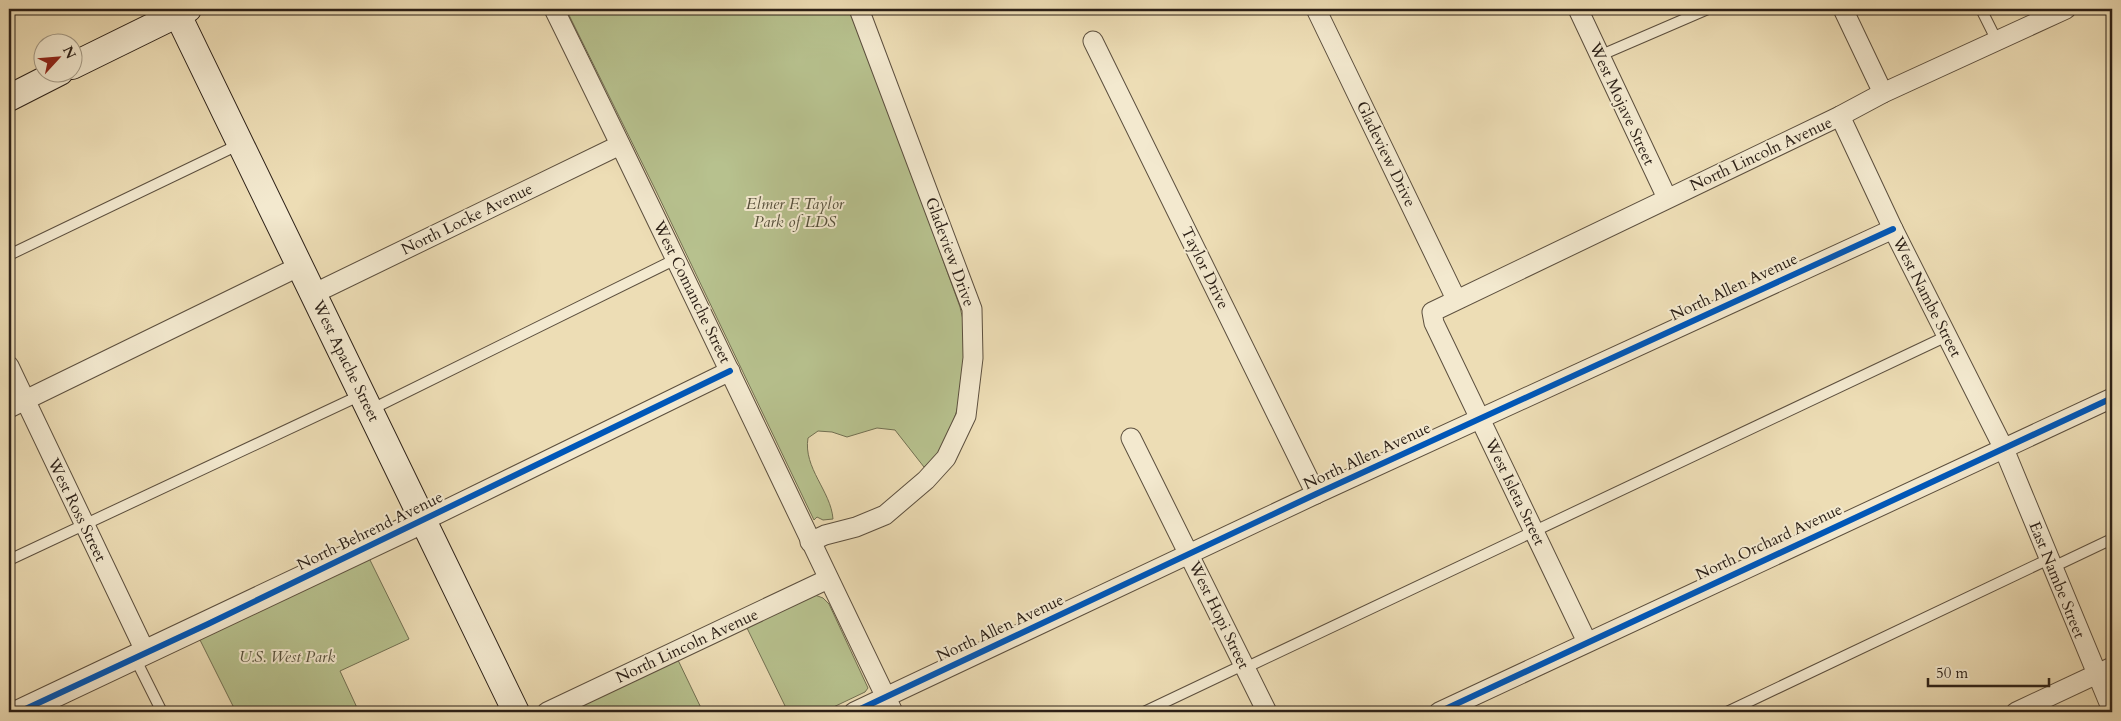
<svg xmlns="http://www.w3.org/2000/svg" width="2121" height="721" viewBox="0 0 2121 721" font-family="Cardo,serif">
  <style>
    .green { fill: #b7c18e; stroke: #727052 }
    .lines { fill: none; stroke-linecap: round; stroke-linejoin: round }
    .service-casing { stroke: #5c4f3e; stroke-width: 12 }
    .minor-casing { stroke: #5c4f3e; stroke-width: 21 }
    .tertiary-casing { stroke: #5c4f3e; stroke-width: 26 }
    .secondary-casing { stroke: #2c2017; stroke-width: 28 }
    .service { stroke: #f3e9cf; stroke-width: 10 }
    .minor { stroke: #f3e9cf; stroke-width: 19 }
    .tertiary { stroke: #f3e9cf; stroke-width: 24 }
    .secondary { stroke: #f3e9cf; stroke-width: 26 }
    .cycleway-casing { stroke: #f3e9cf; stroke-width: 9 }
    .cycleway { stroke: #0057b8; stroke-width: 6 }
    .labels { text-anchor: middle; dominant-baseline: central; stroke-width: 4; stroke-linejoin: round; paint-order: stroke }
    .street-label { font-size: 16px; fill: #2c2017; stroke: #f3e9cf }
    .park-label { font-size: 16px; font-style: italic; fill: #56503b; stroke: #f3e9cf }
  </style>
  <rect width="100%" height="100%" fill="#edddb5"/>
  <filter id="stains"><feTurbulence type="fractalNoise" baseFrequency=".004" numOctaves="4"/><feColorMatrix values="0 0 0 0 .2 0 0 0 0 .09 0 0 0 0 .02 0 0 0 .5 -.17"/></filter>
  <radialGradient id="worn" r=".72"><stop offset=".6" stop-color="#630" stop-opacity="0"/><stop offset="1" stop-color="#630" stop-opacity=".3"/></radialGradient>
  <g class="green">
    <path d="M566,9H852L960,307C963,321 968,336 967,349C967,376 955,429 940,450C936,456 929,462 924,467L895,430L877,428L847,437L832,432L818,431L808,438C803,468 831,491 833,519L823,520L817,517L814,520L657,193Z"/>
    <polygon points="369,558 409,639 340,671 359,712 236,712 199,638"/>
    <polygon points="815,595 823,598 829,604 868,688 865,692 823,712 788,712 746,626"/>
    <polygon points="677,658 703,712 562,712"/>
  </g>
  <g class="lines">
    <defs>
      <g id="service">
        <polyline points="1981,9 1997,41"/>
        <polyline points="1599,56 1708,9"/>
        <polyline points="9,255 240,144"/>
        <polyline points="370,410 676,259"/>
        <polyline points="9,560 361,395"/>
        <polyline points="2053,567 2112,539"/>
        <polyline points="135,658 162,712"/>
        <polyline points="1245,668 1947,336"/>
        <polyline points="1144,712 1243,665"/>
        <polyline points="1727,712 2049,559"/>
      </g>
      <g id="minor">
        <path d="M554,9C669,242 780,478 893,712"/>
        <polyline points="1316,9 1456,299"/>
        <polyline points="1578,9 1667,198"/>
        <polyline points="1843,9 1883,93"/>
        <polyline points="1093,41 1316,494"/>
        <polyline points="1840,116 1893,229 2004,449 2112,710"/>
        <polyline points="313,294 620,145"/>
        <polyline points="9,366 146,653"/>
        <polyline points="9,408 300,266"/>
        <polyline points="1131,438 1267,712"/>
        <polyline points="423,521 730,371"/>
        <polyline points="810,542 825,535 856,527 885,515 926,480 946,458 966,416 973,358 972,309 859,9"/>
        <polyline points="1587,642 1434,323 1432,312 1840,116 1883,93 2066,9"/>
        <polyline points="547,712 828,579"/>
        <polyline points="854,712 1316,494 1893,229"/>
        <polyline points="1439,712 2112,398"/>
        <polyline points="2016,712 2112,667"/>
      </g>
      <polyline id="tertiary" points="19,712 423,521"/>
      <g id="secondary">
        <polyline points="175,9 516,712"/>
        <polyline points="72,66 188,9"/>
        <polyline points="9,98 60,72"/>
      </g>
    </defs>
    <use href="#service" class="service-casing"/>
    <use href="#minor" class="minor-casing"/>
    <use href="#tertiary" class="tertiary-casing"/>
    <use href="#secondary" class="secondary-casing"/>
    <use href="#service" class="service"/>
    <use href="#minor" class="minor"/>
    <use href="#tertiary" class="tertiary"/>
    <use href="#secondary" class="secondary"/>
    <defs>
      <g id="cycleway">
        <polyline points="19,712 208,624 730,371"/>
        <polyline points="854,712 1316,494 1893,229"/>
        <polyline points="1439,712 2112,398"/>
      </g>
    </defs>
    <use href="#cycleway" class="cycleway-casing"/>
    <use href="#cycleway" class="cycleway"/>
  </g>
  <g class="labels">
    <g class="street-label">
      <text transform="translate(1622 104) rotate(65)">West Mojave Street</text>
      <text transform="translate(1386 154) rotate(64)">Gladeview Drive</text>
      <text transform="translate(1761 154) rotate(-25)">North Lincoln Avenue</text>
      <text transform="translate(467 219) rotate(-26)">North Locke Avenue</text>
      <text transform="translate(950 252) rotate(70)">Gladeview Drive</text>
      <text transform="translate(1205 268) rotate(64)">Taylor Drive</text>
      <text transform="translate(1734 287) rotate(-25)">North Allen Avenue</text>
      <text transform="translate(692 292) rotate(64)">West Comanche Street</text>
      <text transform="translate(1927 297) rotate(63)">West Nambe Street</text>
      <text transform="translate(346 361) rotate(64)">West Apache Street</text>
      <text transform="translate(1367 456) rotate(-25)">North Allen Avenue</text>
      <text transform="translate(1515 492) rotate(64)">West Isleta Street</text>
      <text transform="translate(77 510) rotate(64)">West Ross Street</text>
      <text transform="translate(370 531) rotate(-26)">North Behrend Avenue</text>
      <text transform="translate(1769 542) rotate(-25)">North Orchard Avenue</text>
      <text transform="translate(2057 580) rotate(68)">East Nambe Street</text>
      <text transform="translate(1219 615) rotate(64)">West Hopi Street</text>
      <text transform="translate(1000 628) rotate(-25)">North Allen Avenue</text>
      <text transform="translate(687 646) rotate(-25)">North Lincoln Avenue</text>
    </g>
    <g class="park-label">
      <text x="795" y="204">Elmer F. Taylor<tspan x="795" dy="18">Park of LDS</tspan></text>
      <text x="287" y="657">U.S. West Park</text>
    </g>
  </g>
  <rect width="2121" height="721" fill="none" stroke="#edddb5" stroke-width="30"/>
  <rect x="10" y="10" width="2101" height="701" fill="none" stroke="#2c2017" stroke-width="2.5"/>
  <rect x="15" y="15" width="2091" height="691" fill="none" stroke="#2c2017"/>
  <g transform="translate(58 58) rotate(64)"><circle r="24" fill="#f3e9cf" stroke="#a39985"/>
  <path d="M0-4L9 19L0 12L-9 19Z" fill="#8f2418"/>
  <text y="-8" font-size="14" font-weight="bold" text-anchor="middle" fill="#2c2017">N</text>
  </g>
  <path d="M1928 678v8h121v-8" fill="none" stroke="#2c2017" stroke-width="2.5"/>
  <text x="1936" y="678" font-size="15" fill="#2c2017" stroke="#f3e9cf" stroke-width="4" paint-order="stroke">50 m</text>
  <rect width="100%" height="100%" filter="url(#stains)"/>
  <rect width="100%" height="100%" fill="url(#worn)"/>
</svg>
